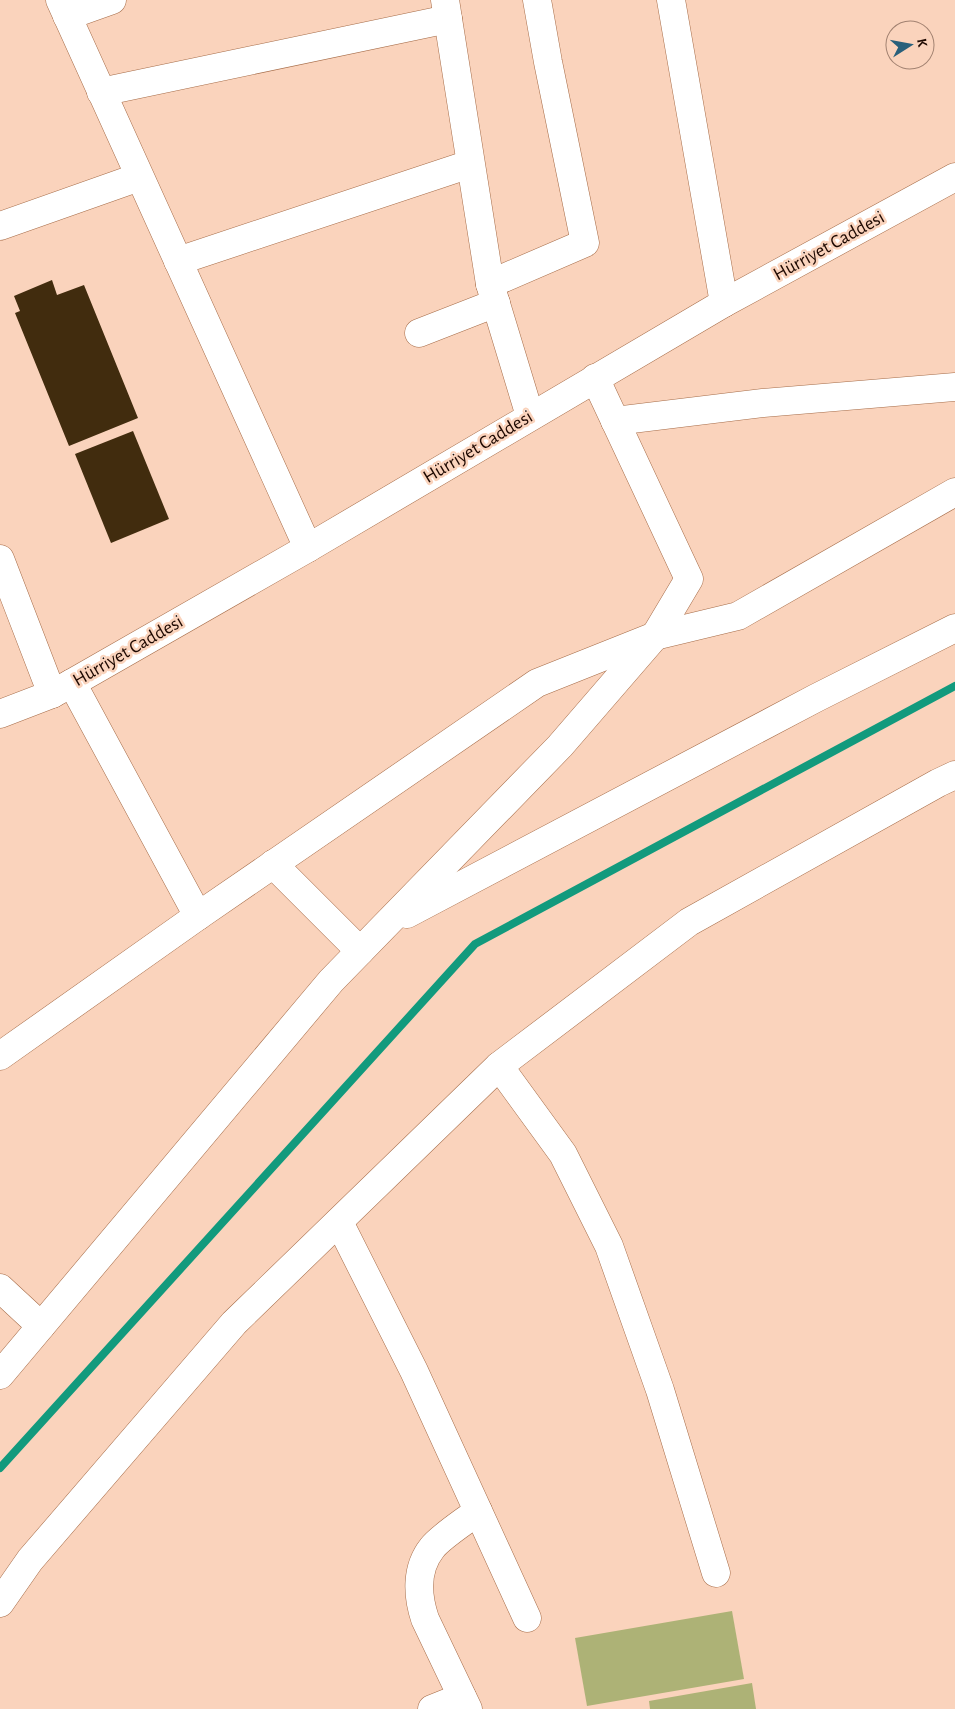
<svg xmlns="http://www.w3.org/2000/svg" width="955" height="1709" viewBox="0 0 955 1709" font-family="'Alegreya Sans',sans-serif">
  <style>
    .green { fill: #adb276 }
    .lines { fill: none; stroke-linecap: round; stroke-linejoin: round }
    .stream { stroke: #129a7d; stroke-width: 8 }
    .building { fill: #412c0e }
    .minor-casing { stroke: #a66c48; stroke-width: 29 }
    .minor { stroke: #fff; stroke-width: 28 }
    .labels { text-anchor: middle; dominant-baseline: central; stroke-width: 5; stroke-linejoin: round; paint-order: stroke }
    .street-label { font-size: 19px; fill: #1d0800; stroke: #fad3bc }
  </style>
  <rect width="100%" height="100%" fill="#fad3bc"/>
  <g class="green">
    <polygon points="732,1611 744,1679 587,1706 575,1638"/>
    <polygon points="752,1683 756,1709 650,1709 649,1701"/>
  </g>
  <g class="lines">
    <polyline class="stream" points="0,1468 475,944 955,686"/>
  </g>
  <g class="building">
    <polygon points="52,280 57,295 84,285 138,418 69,446 15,313 20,311 14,296"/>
    <polygon points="133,431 169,519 111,543 75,454"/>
  </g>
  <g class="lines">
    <defs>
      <g id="minor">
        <polyline points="60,0 308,548"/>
        <polyline points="445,0 490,284 530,416"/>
        <polyline points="671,0 724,303"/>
        <polyline points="67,16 112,0"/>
        <polyline points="101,92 448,19"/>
        <polyline points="0,226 139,177"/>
        <polyline points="178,261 470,164"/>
        <polyline points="490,284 585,243 548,62 537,0"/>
        <polyline points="419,333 496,303"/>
        <polyline points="615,421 763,403 955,387"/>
        <polyline points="0,559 52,694"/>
        <polyline points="72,683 198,916"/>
        <polyline points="0,714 52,694 72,683 308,548 724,303 955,177"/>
        <polyline points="273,864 360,951"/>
        <polyline points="407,914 816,698 955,628"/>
        <polyline points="0,1056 198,916 537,683 655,636 738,616 955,492"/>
        <polyline points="499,1066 563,1154 609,1246 660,1390 716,1573"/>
        <polyline points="339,1222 414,1371 527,1618"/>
        <polyline points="0,1288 41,1326"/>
        <polyline points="0,1375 331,981 560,746 655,636 689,579 595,378"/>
        <polyline points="0,1603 30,1560 234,1323 499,1066 689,922 938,783 955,775"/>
        <polyline points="432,1709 462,1697"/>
        <path d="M468,1709L425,1619C417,1595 416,1568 432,1548C440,1537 467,1520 478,1511"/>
      </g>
    </defs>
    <use href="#minor" class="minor-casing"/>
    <use href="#minor" class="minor"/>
  </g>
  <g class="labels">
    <g class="street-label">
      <text transform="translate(829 246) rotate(-29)">Hürriyet Caddesi</text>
      <text transform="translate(478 447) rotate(-31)">Hürriyet Caddesi</text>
      <text transform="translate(128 651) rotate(-30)">Hürriyet Caddesi</text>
    </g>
  </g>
  <g transform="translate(910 45) rotate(79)"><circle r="24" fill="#fad3bc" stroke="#a28271"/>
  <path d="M0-4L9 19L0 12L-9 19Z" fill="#29607b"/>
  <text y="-8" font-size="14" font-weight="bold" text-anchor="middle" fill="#1d0800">K</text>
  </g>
</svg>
